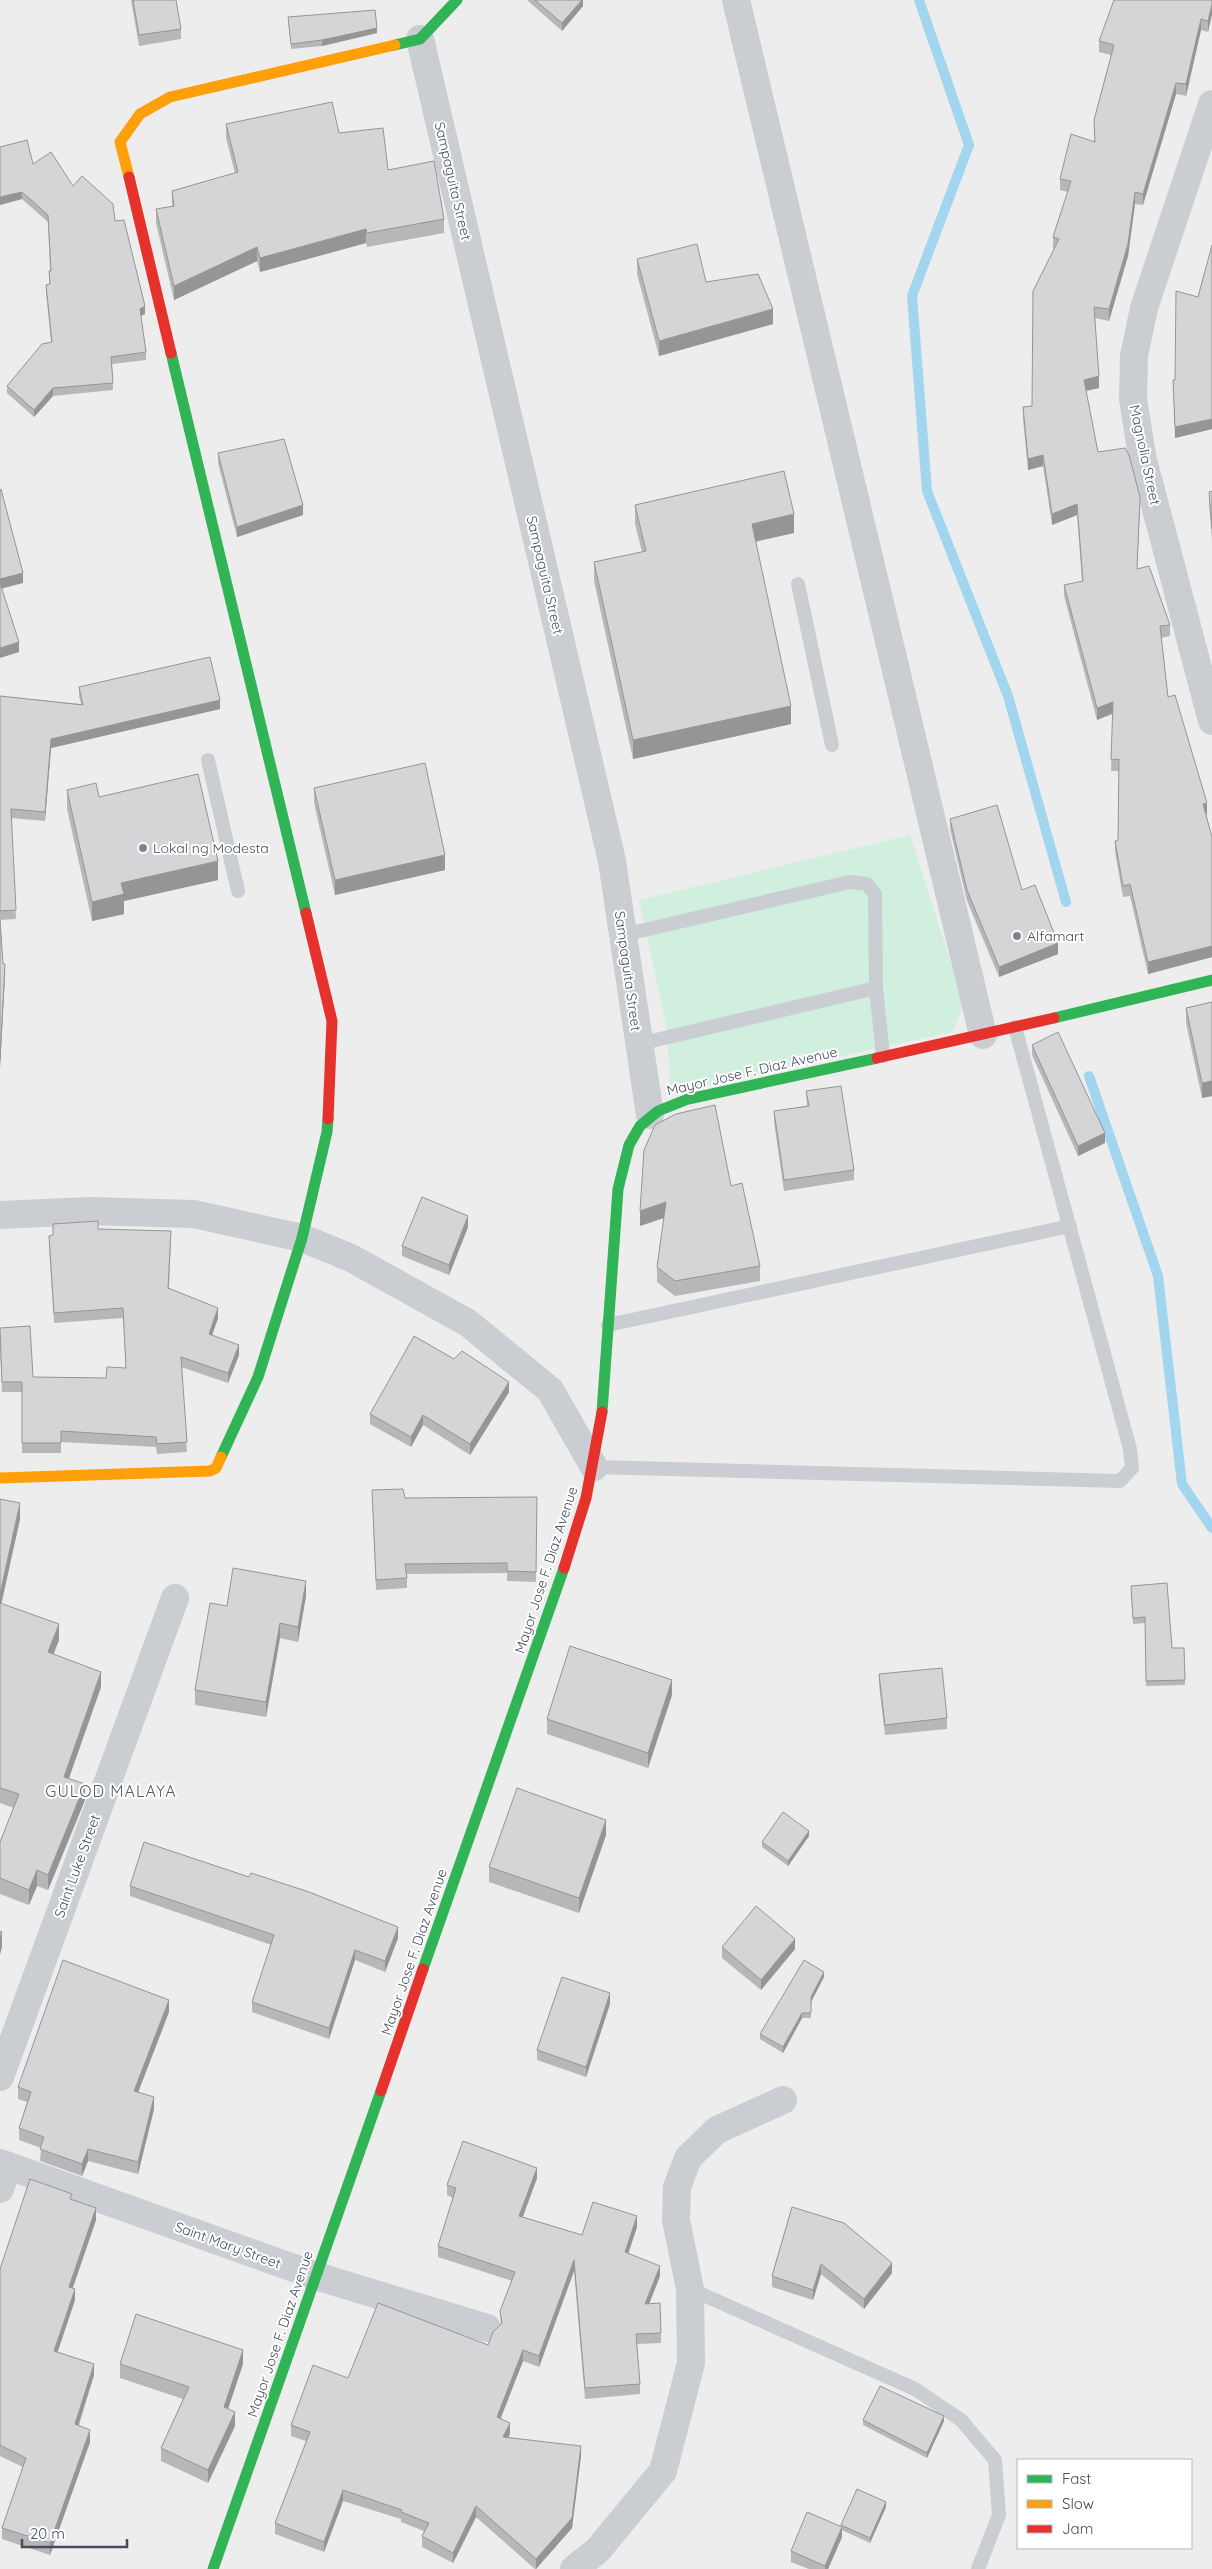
<svg xmlns="http://www.w3.org/2000/svg" width="1212" height="2569" viewBox="0 0 1212 2569" font-family="Quicksand,sans-serif">
  <style>
    .green { fill: #d0efdf }
    .lines { fill: none; stroke-linecap: round; stroke-linejoin: round }
    .stream { stroke: #a2d5ee; stroke-width: 10 }
    .lane { stroke: #cacdd1; stroke-width: 14 }
    .street { stroke: #cacdd1; stroke-width: 28 }
    .fast { stroke: #30b455; stroke-width: 11 }
    .slow { stroke: #ff9f0a; stroke-width: 11 }
    .jam { stroke: #e5322d; stroke-width: 11 }
    .wall { fill: #b7b7b9 }
    .shaded-wall { fill: #959596 }
    .building { fill: #d5d5d7; stroke: #959596 }
    .poi-dot { fill: #80858d; stroke: #fff; stroke-width: 2 }
    .labels { text-anchor: middle; dominant-baseline: central; stroke-width: 4; stroke-linejoin: round; paint-order: stroke }
    .street-label { font-size: 14px; fill: #444d5a; stroke: #fff }
    .poi-label { font-size: 14px; fill: #444d5a; stroke: #fff; text-anchor: start }
    .quarter-label { font-size: 16px; letter-spacing: 1px; fill: #585b61; stroke: #fff }
  </style>
  <rect width="100%" height="100%" fill="#eeeded"/>
  <polygon class="green" points="910,835 964,1004 952,1032 671,1093 666,1024 639,900"/>
  <g class="lines">
    <g class="stream">
      <polyline points="919,0 969,145 912,296 927,491 1008,696 1066,902"/>
      <polyline points="1089,1076 1158,1276 1182,1484 1212,1528"/>
    </g>
    <g class="lane">
      <polyline points="798,584 832,745"/>
      <polyline points="208,760 238,891"/>
      <polyline points="623,935 850,882 867,884 875,894 876,988 639,1044"/>
      <polyline points="876,988 883,1056"/>
      <polyline points="608,1325 1070,1226"/>
      <polyline points="594,1467 1120,1481 1132,1468 1130,1449 1015,1027"/>
      <polyline points="690,2289 915,2389 961,2420 995,2460 999,2515 978,2569"/>
    </g>
    <g class="street">
      <polyline points="736,0 983,1035"/>
      <polyline points="420,39 612,861 650,1115"/>
      <polyline points="1212,104 1144,308 1134,356 1133,399 1142,456 1212,721"/>
      <polyline points="0,1215 89,1211 194,1214 302,1238 351,1258 468,1323 550,1390 594,1467"/>
      <polyline points="0,2077 175,1598"/>
      <polyline points="0,2163 316,2276 487,2328"/>
      <polyline points="0,2189 8,2166"/>
      <polyline points="574,2569 598,2550 663,2471 691,2363 690,2289 676,2220 677,2187 688,2158 717,2130 783,2100"/>
    </g>
    <g class="fast">
      <polyline points="395,45 420,39 457,0"/>
      <polyline points="171,353 306,913"/>
      <polyline points="1054,1018 1212,980"/>
      <polyline points="602,1412 618,1189 629,1145 640,1126 658,1111 688,1099 877,1058"/>
      <polyline points="221,1457 258,1377 302,1238 327,1132 328,1119"/>
      <polyline points="423,1969 564,1568"/>
      <polyline points="213,2569 381,2091"/>
    </g>
    <g class="slow">
      <polyline points="129,177 120,142 140,114 170,97 395,45"/>
      <polyline points="0,1478 210,1471 216,1468 221,1457"/>
    </g>
    <g class="jam">
      <polyline points="129,177 171,353"/>
      <polyline points="306,913 332,1021 328,1119"/>
      <polyline points="877,1058 1054,1018"/>
      <polyline points="564,1568 586,1498 602,1412"/>
      <polyline points="381,2091 423,1969"/>
    </g>
  </g>
  <g class="wall">
    <polygon points="131,0 176,0 181,29 181,39 139,46"/>
    <polygon points="527,0 583,0 583,6 562,31"/>
    <polygon points="1212,0 1208,32 1201,30 1186,96 1176,94 1143,205 1135,204 1128,256 1109,321 1095,318 1099,388 1086,391 1098,452 1140,508 1137,569 1170,625 1170,636 1161,638 1168,697 1207,815 1206,815 1212,837 1212,957 1148,974 1130,896 1123,897 1115,852 1115,841 1118,840 1119,771 1111,771 1113,714 1097,720 1064,596 1064,585 1082,581 1077,515 1052,525 1043,466 1028,470 1023,419 1023,407 1032,406 1054,249 1053,248 1053,237 1068,192 1060,190 1060,179 1094,142 1094,120 1111,55 1099,52 1099,41"/>
    <polygon points="288,17 377,33 322,46 291,49"/>
    <polygon points="226,124 339,133 388,170 444,219 444,233 367,247 366,243 260,272 257,261 174,300 156,223 156,209 172,207 172,191 235,173 226,138"/>
    <polygon points="33,164 73,186 115,221 145,314 141,316 146,352 146,360 112,364 113,390 53,396 34,417 7,393 7,386 51,342 46,292 46,285 49,284 49,271 50,271 48,222 22,199 0,205"/>
    <polygon points="1212,245 1212,429 1175,438 1173,380 1175,380"/>
    <polygon points="637,259 706,282 773,324 659,356 637,274"/>
    <polygon points="218,453 303,515 237,537 218,463"/>
    <polygon points="1212,491 1212,540 1209,502 1209,492"/>
    <polygon points="635,505 794,533 756,542 791,724 633,759 594,581 594,562 642,552 635,524"/>
    <polygon points="79,687 220,709 51,748 45,821 11,818 16,919 0,920 3,964 5,974 0,1068 0,696 81,704 79,696"/>
    <polygon points="314,788 445,870 335,895 314,803"/>
    <polygon points="67,790 99,797 218,880 124,901 124,914 92,921 67,809"/>
    <polygon points="950,819 1022,890 1058,954 999,977 967,901 950,829"/>
    <polygon points="1212,1002 1212,1096 1202,1098 1186,1023 1186,1008"/>
    <polygon points="1032,1045 1105,1143 1078,1156 1032,1055"/>
    <polygon points="806,1091 854,1170 854,1180 784,1191 774,1122 774,1111 807,1106"/>
    <polygon points="731,1186 760,1266 760,1281 675,1296 657,1282 657,1267 664,1218 640,1226"/>
    <polygon points="468,1227 449,1275 402,1256 402,1246"/>
    <polygon points="98,1229 171,1241 169,1288 218,1318 212,1335 239,1355 228,1383 181,1367 187,1452 157,1454 156,1447 61,1442 61,1453 22,1453 22,1392 2,1392 0,1348 0,1328 33,1377 106,1378 126,1368 123,1318 54,1323 49,1246 49,1236"/>
    <polygon points="454,1359 509,1392 470,1455 423,1425 411,1447 370,1424 370,1414"/>
    <polygon points="372,1490 405,1498 537,1497 536,1582 507,1581 507,1573 407,1574 407,1588 376,1590"/>
    <polygon points="0,1499 20,1519 1,1603 59,1640 53,1654 101,1687 69,1778 85,1800 48,1890 37,1886 29,1905 0,1894 0,1842 14,1808 0,1803"/>
    <polygon points="1131,1592 1172,1648 1184,1648 1185,1685 1146,1686 1145,1623 1133,1624"/>
    <polygon points="306,1596 298,1642 280,1638 266,1717 195,1705 195,1690 227,1606"/>
    <polygon points="879,1674 947,1718 947,1729 885,1735 879,1685"/>
    <polygon points="672,1695 648,1768 547,1734 547,1719"/>
    <polygon points="606,1835 579,1913 489,1882 489,1867"/>
    <polygon points="809,1836 788,1866 762,1847 762,1842"/>
    <polygon points="130,1886 398,1938 385,1972 355,1960 329,2039 252,2012 252,2002 271,1945 130,1896"/>
    <polygon points="722,1947 795,1949 761,1990 722,1958"/>
    <polygon points="824,1977 811,2002 811,2018 802,2018 783,2053 760,2039 760,2034"/>
    <polygon points="610,2004 586,2077 537,2060 537,2050"/>
    <polygon points="169,2012 138,2092 154,2109 138,2174 88,2161 82,2176 40,2161 41,2148 19,2140 19,2128 27,2102 18,2099 18,2087"/>
    <polygon points="537,2178 523,2217 582,2235 637,2227 628,2254 660,2276 649,2304 661,2333 661,2343 637,2344 640,2384 640,2394 585,2399 574,2271 539,2367 523,2361 501,2418 510,2434 508,2438 581,2456 572,2528 536,2569 535,2569 476,2517 453,2563 422,2547 422,2536 424,2531 401,2522 401,2519 343,2501 324,2552 275,2534 275,2523 306,2441 291,2436 291,2425 348,2378 488,2345 501,2324 500,2311 512,2281 438,2257 438,2246 453,2198 447,2195 447,2185"/>
    <polygon points="72,2200 96,2220 73,2288 75,2300 57,2352 94,2375 79,2425 90,2442 50,2555 2,2539 2,2528 23,2467 0,2456 0,2269"/>
    <polygon points="792,2207 892,2273 864,2309 821,2274 813,2300 772,2287 772,2276"/>
    <polygon points="120,2364 243,2364 228,2409 235,2426 208,2483 161,2461 161,2448 183,2399 120,2378"/>
    <polygon points="863,2420 944,2421 927,2458 863,2425"/>
    <polygon points="886,2507 870,2543 842,2530 842,2537 828,2569 809,2569 791,2562 791,2551 841,2527 841,2525"/>
  </g>
  <g class="shaded-wall">
    <polygon points="582,0 583,0 583,6 562,31 562,23"/>
    <polygon points="1212,4 1212,15 1208,32 1208,21"/>
    <polygon points="1201,19 1201,30 1186,96 1186,84"/>
    <polygon points="377,28 377,33 322,46 322,40"/>
    <polygon points="1176,83 1176,94 1143,205 1143,194"/>
    <polygon points="22,192 22,199 0,205 0,197"/>
    <polygon points="1135,192 1135,204 1128,256 1109,321 1109,309"/>
    <polygon points="366,229 366,243 260,272 260,258"/>
    <polygon points="257,247 257,261 174,300 174,286"/>
    <polygon points="145,306 145,314 140,316 140,309"/>
    <polygon points="773,309 773,324 659,356 659,341"/>
    <polygon points="1099,376 1099,388 1084,391 1084,380"/>
    <polygon points="53,388 53,396 34,417 34,410"/>
    <polygon points="1212,419 1212,429 1175,438 1175,427"/>
    <polygon points="1043,455 1043,466 1028,470 1028,459"/>
    <polygon points="1077,504 1077,515 1052,525 1052,514"/>
    <polygon points="303,505 303,515 237,537 237,527"/>
    <polygon points="794,514 794,533 752,542 752,524"/>
    <polygon points="23,573 23,583 0,589 0,579"/>
    <polygon points="19,642 19,652 0,658 0,648"/>
    <polygon points="220,700 220,709 51,748 45,821 45,812 51,739"/>
    <polygon points="1113,702 1113,713 1097,720 1097,708"/>
    <polygon points="791,706 791,724 633,759 633,740"/>
    <polygon points="1207,803 1207,815 1203,816 1203,804"/>
    <polygon points="445,855 445,870 335,895 335,880"/>
    <polygon points="218,861 218,880 124,901 124,914 92,921 92,902 121,883"/>
    <polygon points="1058,943 1058,954 999,977 999,967"/>
    <polygon points="1212,946 1212,957 1148,974 1148,962"/>
    <polygon points="5,964 5,974 0,1068 0,1059"/>
    <polygon points="1212,1081 1212,1096 1202,1098 1202,1083"/>
    <polygon points="1105,1133 1105,1143 1078,1156 1078,1146"/>
    <polygon points="666,1202 666,1217 640,1226 640,1211"/>
    <polygon points="468,1216 468,1227 449,1275 449,1265"/>
    <polygon points="218,1308 218,1318 209,1344 209,1334"/>
    <polygon points="239,1345 239,1355 228,1383 228,1373"/>
    <polygon points="509,1382 509,1392 470,1455 470,1444"/>
    <polygon points="423,1415 423,1425 411,1447 411,1437"/>
    <polygon points="20,1503 20,1519 0,1610 0,1594"/>
    <polygon points="306,1581 306,1596 298,1642 298,1627"/>
    <polygon points="280,1623 280,1638 266,1717 266,1702"/>
    <polygon points="59,1624 59,1640 48,1668 48,1652"/>
    <polygon points="101,1672 101,1687 64,1792 64,1777"/>
    <polygon points="672,1680 672,1695 648,1768 648,1753"/>
    <polygon points="85,1784 85,1800 48,1890 48,1875"/>
    <polygon points="606,1820 606,1835 579,1913 579,1898"/>
    <polygon points="809,1831 809,1836 788,1866 788,1861"/>
    <polygon points="37,1870 37,1886 29,1905 29,1890"/>
    <polygon points="398,1927 398,1938 385,1972 385,1961"/>
    <polygon points="2,1932 2,1947 0,1955 0,1940"/>
    <polygon points="795,1939 795,1949 761,1990 761,1980"/>
    <polygon points="355,1950 355,1960 329,2039 329,2028"/>
    <polygon points="824,1972 824,1977 811,2002 811,1997"/>
    <polygon points="610,1993 610,2004 586,2077 586,2067"/>
    <polygon points="169,2000 169,2012 134,2103 134,2091"/>
    <polygon points="802,2013 802,2018 783,2053 783,2047"/>
    <polygon points="154,2097 154,2109 138,2174 138,2162"/>
    <polygon points="88,2149 88,2161 82,2176 82,2164"/>
    <polygon points="537,2168 537,2178 519,2226 519,2216"/>
    <polygon points="96,2208 96,2220 69,2298 69,2287"/>
    <polygon points="637,2216 637,2227 625,2263 625,2252"/>
    <polygon points="574,2260 574,2271 539,2367 539,2356"/>
    <polygon points="892,2263 892,2273 864,2309 864,2299"/>
    <polygon points="821,2264 821,2274 813,2300 813,2290"/>
    <polygon points="660,2266 660,2276 645,2314 645,2304"/>
    <polygon points="75,2289 75,2300 54,2363 54,2351"/>
    <polygon points="243,2350 243,2364 224,2421 224,2407"/>
    <polygon points="523,2350 523,2361 497,2427 497,2417"/>
    <polygon points="94,2364 94,2375 75,2435 75,2424"/>
    <polygon points="235,2412 235,2426 208,2483 208,2470"/>
    <polygon points="944,2416 944,2421 927,2458 927,2453"/>
    <polygon points="510,2423 510,2434 503,2447 503,2437"/>
    <polygon points="90,2430 90,2442 50,2555 50,2543"/>
    <polygon points="581,2446 581,2456 572,2528 536,2569 536,2559"/>
    <polygon points="343,2490 343,2501 324,2552 324,2542"/>
    <polygon points="886,2502 886,2507 870,2543 870,2538"/>
    <polygon points="476,2506 476,2517 453,2563 453,2553"/>
    <polygon points="842,2527 842,2537 828,2569 825,2569 825,2566"/>
  </g>
  <g class="building">
    <polygon points="133,0 176,0 181,29 139,35"/>
    <polygon points="535,0 582,0 562,23"/>
    <polygon points="1114,0 1212,0 1212,4 1208,21 1201,19 1186,84 1176,83 1143,194 1135,192 1128,244 1109,309 1094,307 1099,376 1084,380 1098,452 1125,448 1129,455 1140,497 1137,569 1149,566 1170,625 1160,626 1168,697 1175,695 1207,803 1203,804 1212,837 1212,946 1148,962 1130,884 1123,886 1115,841 1118,840 1119,759 1111,760 1113,702 1097,708 1064,585 1083,581 1077,504 1052,514 1043,455 1028,459 1023,407 1032,406 1033,291 1059,239 1053,237 1071,181 1060,179 1071,134 1095,142 1094,120 1114,45 1099,41"/>
    <polygon points="375,10 377,28 322,40 291,44 288,17"/>
    <polygon points="332,102 339,133 383,128 388,170 434,161 444,219 367,233 366,229 260,258 257,247 174,286 156,209 174,206 172,191 238,172 226,124"/>
    <polygon points="27,140 33,164 51,152 73,186 82,176 113,204 115,221 124,220 145,306 140,309 146,352 111,357 113,383 53,388 34,410 7,386 42,344 52,342 46,285 50,284 49,271 51,271 48,215 22,192 0,197 0,147"/>
    <polygon points="697,244 706,282 758,274 773,309 659,341 637,259"/>
    <polygon points="1212,245 1212,419 1175,427 1173,380 1175,380 1176,291 1198,297"/>
    <polygon points="284,439 303,505 237,527 218,453"/>
    <polygon points="784,471 794,514 752,524 791,706 633,740 594,562 646,551 635,505"/>
    <polygon points="1,489 23,573 0,579 0,490"/>
    <polygon points="1212,491 1212,529 1209,492"/>
    <polygon points="0,583 19,642 0,648"/>
    <polygon points="210,657 220,700 51,739 45,812 11,809 16,910 0,911 0,696 83,705 79,687"/>
    <polygon points="425,763 445,855 335,880 314,788"/>
    <polygon points="198,774 218,861 121,883 124,894 92,902 67,790 96,783 99,797"/>
    <polygon points="997,805 1022,890 1035,885 1058,943 999,967 967,890 950,819"/>
    <polygon points="0,920 3,964 5,964 0,1059"/>
    <polygon points="1212,1002 1212,1081 1202,1083 1186,1008"/>
    <polygon points="1058,1032 1105,1133 1078,1146 1032,1045"/>
    <polygon points="841,1086 854,1170 784,1180 774,1111 809,1106 806,1091"/>
    <polygon points="715,1105 731,1186 742,1183 760,1266 675,1281 657,1267 666,1202 640,1211 644,1150 655,1125 676,1114"/>
    <polygon points="422,1197 468,1216 449,1265 402,1246"/>
    <polygon points="98,1221 98,1229 171,1231 168,1288 218,1308 209,1334 239,1345 228,1373 181,1357 187,1442 157,1444 156,1437 61,1431 61,1443 22,1443 22,1382 2,1382 0,1328 30,1326 33,1377 106,1378 107,1367 126,1368 123,1308 54,1313 49,1236 53,1235 53,1224"/>
    <polygon points="414,1336 454,1359 462,1351 509,1382 470,1444 423,1415 411,1437 370,1414"/>
    <polygon points="403,1489 405,1498 537,1497 536,1572 507,1571 507,1563 405,1564 407,1578 376,1580 372,1490"/>
    <polygon points="0,1499 20,1503 0,1594"/>
    <polygon points="233,1568 306,1581 298,1627 280,1623 266,1702 195,1690 210,1603 227,1606"/>
    <polygon points="1167,1583 1172,1648 1184,1648 1185,1680 1146,1681 1145,1617 1133,1618 1131,1586"/>
    <polygon points="0,1603 59,1624 48,1652 101,1672 64,1777 85,1784 48,1875 37,1870 29,1890 0,1878 0,1842 19,1794 0,1788"/>
    <polygon points="570,1646 672,1680 648,1753 547,1719"/>
    <polygon points="942,1668 947,1718 885,1725 879,1674"/>
    <polygon points="517,1788 606,1820 579,1898 489,1867"/>
    <polygon points="783,1812 809,1831 788,1861 762,1842"/>
    <polygon points="144,1842 249,1877 251,1873 309,1892 398,1927 385,1961 355,1950 329,2028 252,2002 274,1935 130,1886"/>
    <polygon points="756,1906 795,1939 761,1980 722,1947"/>
    <polygon points="0,1931 2,1932 0,1940"/>
    <polygon points="63,1960 169,2000 134,2091 154,2097 138,2162 88,2149 82,2164 40,2149 44,2137 19,2128 31,2092 18,2087"/>
    <polygon points="804,1960 824,1972 811,1997 811,2013 802,2013 783,2047 760,2034"/>
    <polygon points="562,1977 610,1993 586,2067 537,2050"/>
    <polygon points="463,2141 537,2168 519,2216 582,2235 593,2202 637,2216 625,2252 660,2266 645,2304 660,2303 661,2333 636,2334 640,2384 585,2388 574,2260 539,2356 523,2350 497,2417 510,2423 503,2437 581,2446 572,2518 536,2559 476,2506 453,2553 422,2536 429,2523 401,2512 402,2510 343,2490 324,2542 275,2523 310,2432 291,2425 313,2365 348,2378 378,2303 488,2345 493,2332 502,2323 500,2311 515,2272 438,2246 456,2188 447,2185"/>
    <polygon points="30,2179 72,2194 70,2199 96,2208 69,2287 75,2289 54,2351 94,2364 75,2424 90,2430 50,2543 2,2528 26,2458 0,2445 0,2269"/>
    <polygon points="792,2207 844,2223 892,2263 864,2299 821,2264 813,2290 772,2276"/>
    <polygon points="136,2314 243,2350 224,2407 235,2412 208,2470 161,2448 189,2387 120,2364"/>
    <polygon points="880,2386 944,2416 927,2453 863,2420"/>
    <polygon points="857,2489 886,2502 870,2538 841,2525"/>
    <polygon points="807,2512 842,2527 825,2566 791,2551"/>
  </g>
  <g class="poi-dot">
    <circle cx="143" cy="848" r="5"/>
    <circle cx="1017" cy="936" r="5"/>
  </g>
  <g class="labels">
    <g class="street-label">
      <text transform="translate(453 181) rotate(77)">Sampaguita Street</text>
      <text transform="translate(1145 455) rotate(78)">Magnolia Street</text>
      <text transform="translate(545 575) rotate(77)">Sampaguita Street</text>
      <text transform="translate(628 971) rotate(82)">Sampaguita Street</text>
      <text transform="translate(752 1071) rotate(-13)">Mayor Jose F. Diaz Avenue</text>
      <text transform="translate(546 1570) rotate(-72)">Mayor Jose F. Diaz Avenue</text>
      <text transform="translate(77 1866) rotate(-70)">Saint Luke Street</text>
      <text transform="translate(414 1952) rotate(-71)">Mayor Jose F. Diaz Avenue</text>
      <text transform="translate(228 2245) rotate(20)">Saint Mary Street</text>
      <text transform="translate(280 2334) rotate(-71)">Mayor Jose F. Diaz Avenue</text>
    </g>
    <g class="poi-label">
      <text x="153" y="848">Lokal ng Modesta</text>
      <text x="1027" y="936">Alfamart</text>
    </g>
    <g class="quarter-label">
      <text x="111" y="1791">GULOD MALAYA</text>
    </g>
  </g>
  <rect x="1017" y="2459" width="175" height="90" fill="#ffffff" stroke="#b4b8bd"/>
  <rect x="1027" y="2475" width="25" height="8" fill="#30b455" stroke="#b4b8bd"/>
  <text x="1062" y="2484" font-size="15" fill="#444d5a">Fast</text>
  <rect x="1027" y="2500" width="25" height="8" fill="#ff9f0a" stroke="#b4b8bd"/>
  <text x="1062" y="2509" font-size="15" fill="#444d5a">Slow</text>
  <rect x="1027" y="2525" width="25" height="8" fill="#e5322d" stroke="#b4b8bd"/>
  <text x="1062" y="2534" font-size="15" fill="#444d5a">Jam</text>
  <path d="M22 2539v8h105v-8" fill="none" stroke="#444d5a" stroke-width="2.5"/>
  <text x="30" y="2539" font-size="15" fill="#444d5a" stroke="#ffffff" stroke-width="4" paint-order="stroke">20 m</text>
</svg>
